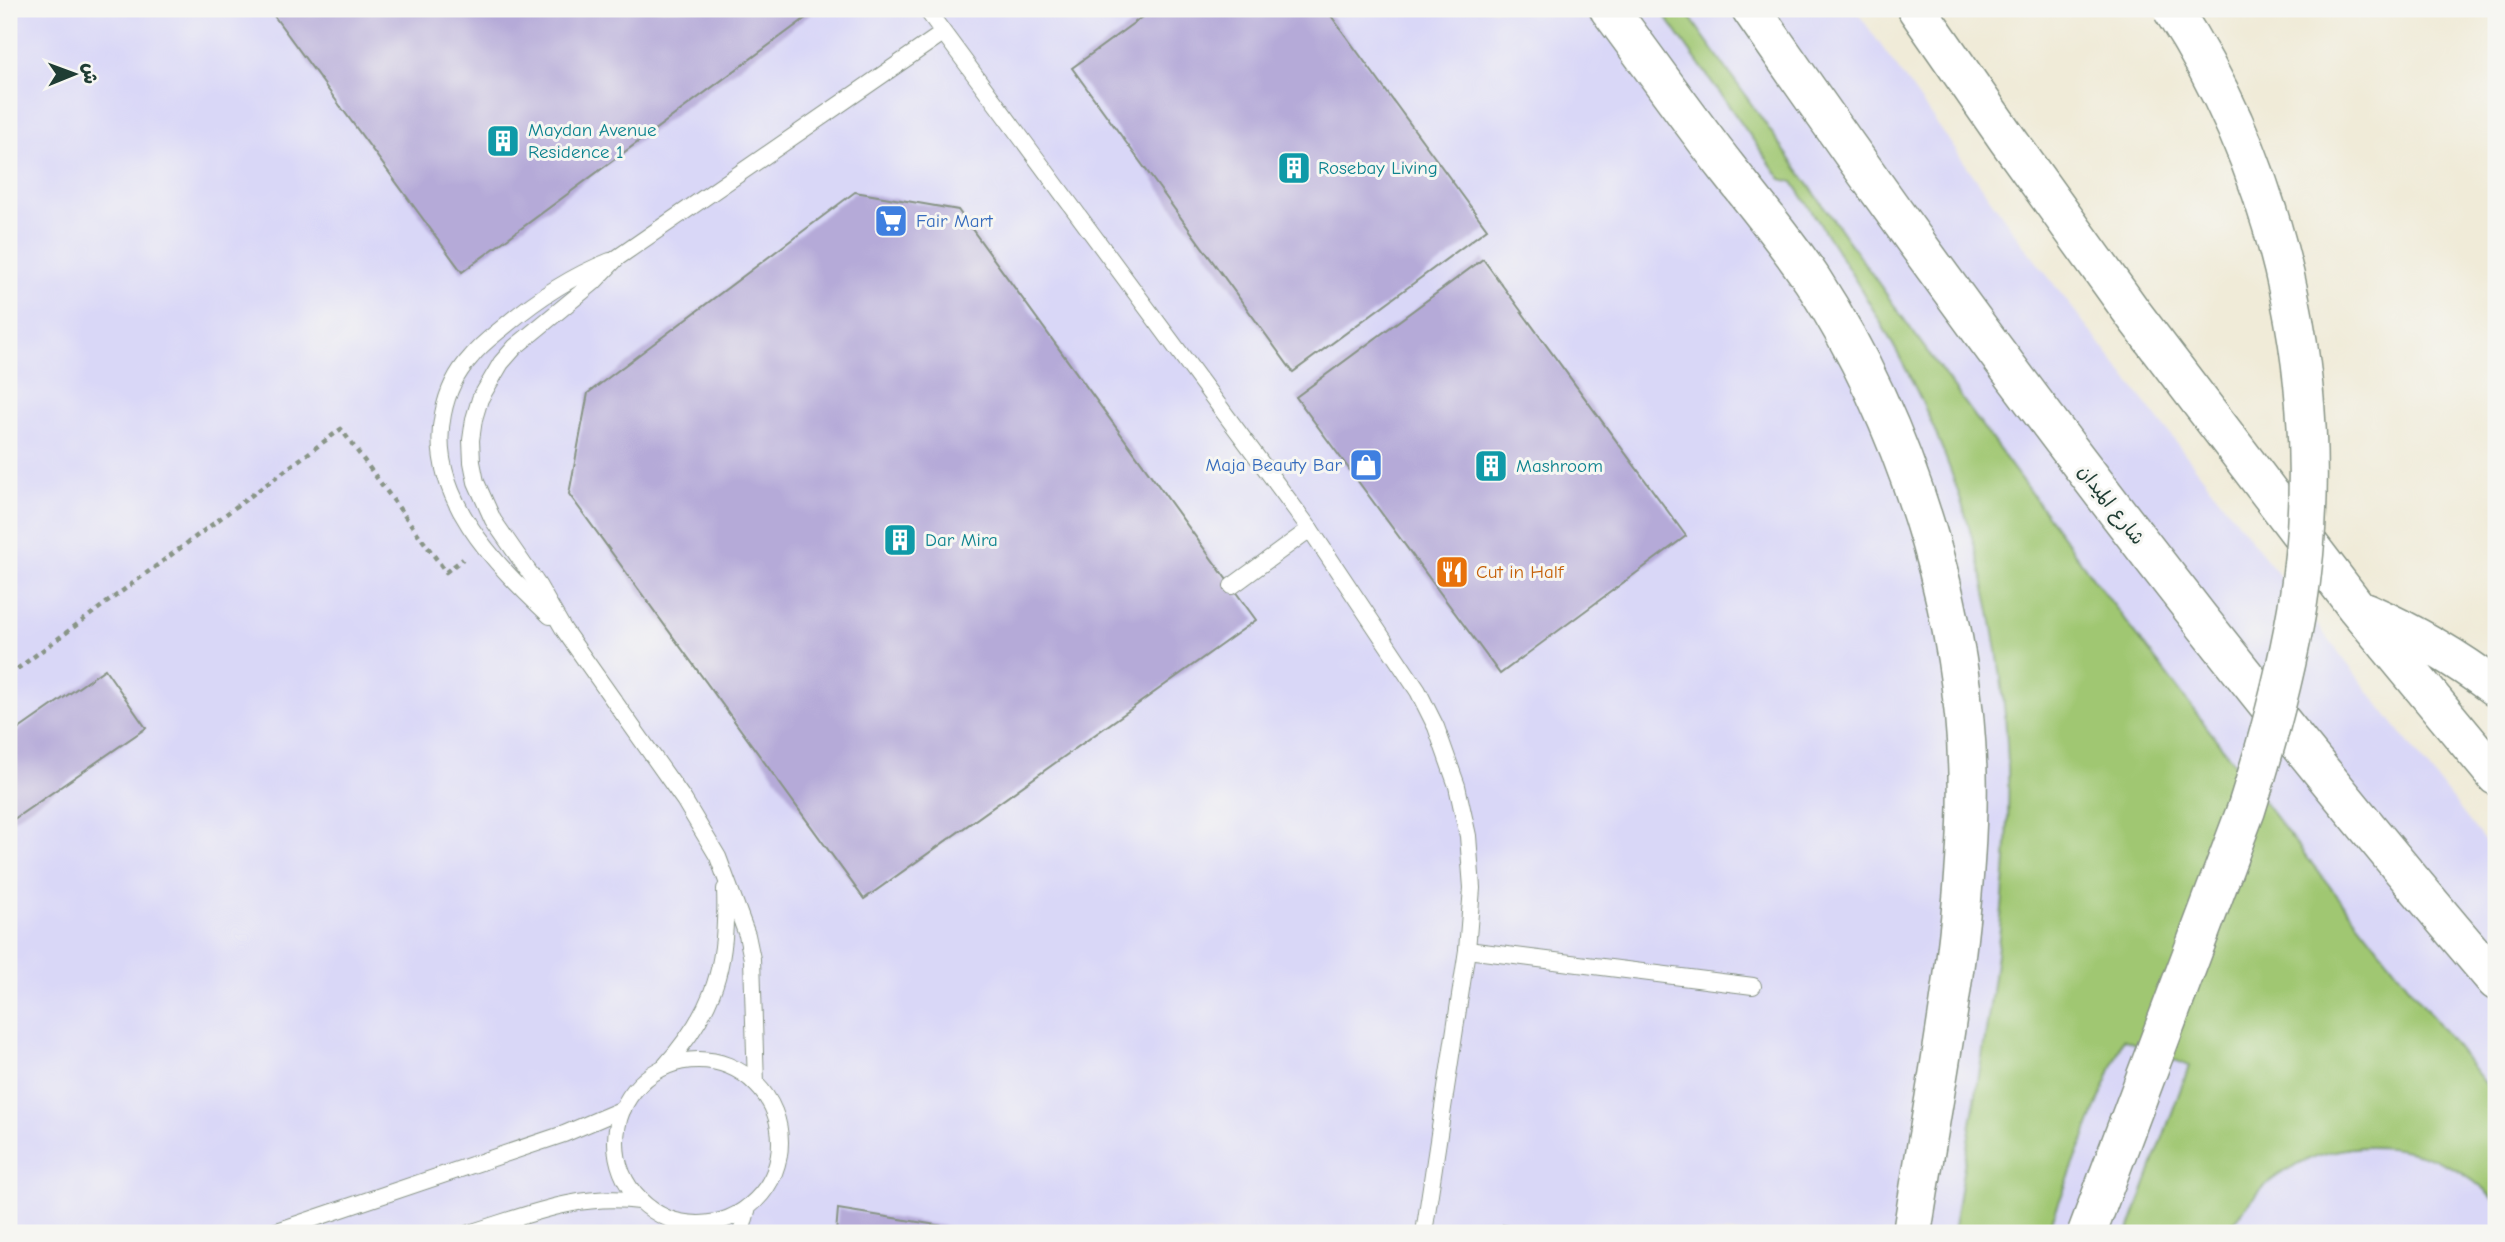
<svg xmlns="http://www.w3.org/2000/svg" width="2505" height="1242" viewBox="0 0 2505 1242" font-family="'Comic Neue','Playpen Sans Arabic',sans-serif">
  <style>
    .built { fill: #d9d7f7 }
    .green { fill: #a0c772; stroke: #608253; stroke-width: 2 }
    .building { fill: #b5aad8 }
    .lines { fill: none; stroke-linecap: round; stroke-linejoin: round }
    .service-casing { stroke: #889486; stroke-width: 18 }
    .primary-casing { stroke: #889486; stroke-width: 41 }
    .path { stroke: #889486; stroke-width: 4.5; stroke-dasharray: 5 5; stroke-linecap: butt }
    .service { stroke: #fff; stroke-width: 16 }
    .primary { stroke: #fff; stroke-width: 38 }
    .primary-bridge-casing { stroke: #889486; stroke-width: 41; stroke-linecap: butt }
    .primary-bridge { stroke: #fff; stroke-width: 38 }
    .labels { text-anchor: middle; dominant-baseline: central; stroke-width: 6; stroke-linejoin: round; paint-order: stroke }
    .culture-label { font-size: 19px; fill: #0d838f; stroke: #f6f6f2; text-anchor: start }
    .shop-label { font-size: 19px; fill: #366cbe; stroke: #f6f6f2; text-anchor: start }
    .street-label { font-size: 19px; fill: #1f3d34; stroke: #f6f6f2 }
    .food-label { font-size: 19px; fill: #c56008; stroke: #f6f6f2; text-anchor: start }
  </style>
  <rect width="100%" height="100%" fill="#f6f6f2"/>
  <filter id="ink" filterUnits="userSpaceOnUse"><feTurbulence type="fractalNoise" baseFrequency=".0143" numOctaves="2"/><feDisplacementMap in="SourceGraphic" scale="14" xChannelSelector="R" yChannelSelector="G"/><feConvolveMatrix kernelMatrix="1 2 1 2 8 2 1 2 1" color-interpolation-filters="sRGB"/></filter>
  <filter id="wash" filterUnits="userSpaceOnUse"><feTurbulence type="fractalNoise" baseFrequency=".00686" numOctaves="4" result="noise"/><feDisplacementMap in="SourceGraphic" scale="28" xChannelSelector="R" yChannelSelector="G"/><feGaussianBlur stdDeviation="1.57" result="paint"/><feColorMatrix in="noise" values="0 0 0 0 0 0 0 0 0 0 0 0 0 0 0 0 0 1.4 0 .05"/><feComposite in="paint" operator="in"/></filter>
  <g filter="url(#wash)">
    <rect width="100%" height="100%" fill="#f0ebd8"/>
    <polygon class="built" points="9,9 1855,9 2019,239 2496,856 2496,1233 9,1233"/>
    <path class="green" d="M1660,9H1684L1911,329L2093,578L2280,823L2496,1097V1201C2440,1141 2345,1128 2276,1177C2255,1192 2241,1213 2226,1233H2128L2189,1066L2123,1039L2047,1233H1953C1973,1105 2000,974 2007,844C2016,686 1981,518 1910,377C1876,309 1834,246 1793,182L1781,179Z"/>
    <g id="blocks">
      <g class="building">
        <polygon points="269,9 818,9 462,272"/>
        <polygon points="1153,9 1326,9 1487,229 1293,372 1072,68"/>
        <polygon points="855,192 958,210 1256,620 864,899 569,494 588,393"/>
        <polygon points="1483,259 1686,536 1500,674 1296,397"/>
        <polygon points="105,669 146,728 11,821 9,817 9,736"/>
        <polygon points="838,1209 980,1232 980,1233 836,1233"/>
        <polygon points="1503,1225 1543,1232 1543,1233 1502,1233"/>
      </g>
    </g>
  </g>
  <g filter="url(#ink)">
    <use href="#blocks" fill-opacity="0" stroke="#889486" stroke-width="2"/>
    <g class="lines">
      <defs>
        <g id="service">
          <polyline points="926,9 1310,529 1418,691 1436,727 1457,786 1468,836 1472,888 1467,950 1424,1233"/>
          <polyline points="1232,586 1310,529"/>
          <path d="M550,616C495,564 426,495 443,414C447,393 457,372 471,357C481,344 494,335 506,325C538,298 572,276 610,261"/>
          <polyline points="1467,950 1753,986"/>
          <circle cx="698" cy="1142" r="82"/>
          <path d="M664,1067C715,1010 728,964 725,889"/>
          <polyline points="756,1084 752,959 747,935 718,857 684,800 564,630 538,585 493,520 476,482 472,462 471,440 474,419 480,399 501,363 515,347 594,282 617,258 943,33"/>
          <polyline points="271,1233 564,1134 623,1109"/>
          <path d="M469,1233C528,1215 577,1193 640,1201"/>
          <polyline points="741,1233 748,1207"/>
        </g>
        <g id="primary">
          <path d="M1609,9C1649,62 1687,117 1728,169C1757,206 1787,242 1813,281C1912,434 1975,641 1967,824C1962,962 1933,1098 1912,1233"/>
          <path d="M1751,9C1983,345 2231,670 2496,981"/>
          <polyline points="1917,9 2008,140 2134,315 2357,608 2496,776"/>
          <path d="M2366,612C2413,633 2455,657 2496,688"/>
        </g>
      </defs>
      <use href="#service" class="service-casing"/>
      <use href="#primary" class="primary-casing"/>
      <polyline class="path" points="9,675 341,429 446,572 463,559"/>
      <use href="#service" class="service"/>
      <use href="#primary" class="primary"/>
      <defs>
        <path id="primary-bridge" d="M2087,1233L2246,810C2267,744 2285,678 2297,609C2330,404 2286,183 2172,9"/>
      </defs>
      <use href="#primary-bridge" class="primary-bridge-casing"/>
      <use href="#primary-bridge" class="primary-bridge"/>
    </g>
  </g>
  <defs>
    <symbol id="building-square" viewBox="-11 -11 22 22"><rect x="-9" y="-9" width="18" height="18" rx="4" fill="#0f9aa8" stroke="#f6f6f2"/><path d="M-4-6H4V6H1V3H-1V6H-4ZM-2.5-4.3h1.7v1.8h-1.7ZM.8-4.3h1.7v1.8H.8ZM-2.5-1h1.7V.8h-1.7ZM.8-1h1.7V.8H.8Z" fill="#fff"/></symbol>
    <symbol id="supermarket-square" viewBox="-11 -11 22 22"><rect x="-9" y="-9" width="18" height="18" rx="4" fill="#3f7fe0" stroke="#f6f6f2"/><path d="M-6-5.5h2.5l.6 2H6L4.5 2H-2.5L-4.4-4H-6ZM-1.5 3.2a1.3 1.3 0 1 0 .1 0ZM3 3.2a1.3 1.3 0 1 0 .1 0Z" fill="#fff"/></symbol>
    <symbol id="shop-square" viewBox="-11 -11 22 22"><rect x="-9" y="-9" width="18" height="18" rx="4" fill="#3f7fe0" stroke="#f6f6f2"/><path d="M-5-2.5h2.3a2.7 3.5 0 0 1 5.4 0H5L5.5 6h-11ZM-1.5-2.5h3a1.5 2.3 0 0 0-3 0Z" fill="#fff"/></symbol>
    <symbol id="restaurant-square" viewBox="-11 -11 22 22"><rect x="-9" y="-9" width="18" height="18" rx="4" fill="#e8710a" stroke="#f6f6f2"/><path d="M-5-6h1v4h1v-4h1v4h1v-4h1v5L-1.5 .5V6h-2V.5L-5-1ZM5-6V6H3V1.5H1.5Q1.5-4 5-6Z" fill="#fff"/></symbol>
  </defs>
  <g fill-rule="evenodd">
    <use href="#building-square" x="484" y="122" width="38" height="38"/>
    <use href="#building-square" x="1275" y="149" width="38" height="38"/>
    <use href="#supermarket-square" x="872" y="202" width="38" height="38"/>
    <use href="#shop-square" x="1347" y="446" width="38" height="38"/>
    <use href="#building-square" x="1472" y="447" width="38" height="38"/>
    <use href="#building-square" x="881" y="521" width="38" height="38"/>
    <use href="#restaurant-square" x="1433" y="553" width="38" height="38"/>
  </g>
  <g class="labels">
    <g class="culture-label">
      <text x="528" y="130">Maydan Avenue<tspan x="528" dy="22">Residence 1</tspan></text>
      <text x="1318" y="168">Rosebay Living</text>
      <text x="1516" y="466">Mashroom</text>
      <text x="925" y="540">Dar Mira</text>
    </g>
    <g class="shop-label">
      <text x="916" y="221">Fair Mart</text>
      <text x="1342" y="465" text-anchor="end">Maja Beauty Bar</text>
    </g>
    <g class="street-label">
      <text transform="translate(2111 505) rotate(52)">شارع الميدان</text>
    </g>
    <g class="food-label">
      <text x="1476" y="572">Cut in Half</text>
    </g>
  </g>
  <rect width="2505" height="1242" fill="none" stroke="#f6f6f2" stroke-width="35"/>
  <g transform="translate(74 74) rotate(89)" stroke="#f6f6f2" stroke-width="5" paint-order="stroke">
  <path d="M0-5L12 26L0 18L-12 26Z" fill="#1f3d34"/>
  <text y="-10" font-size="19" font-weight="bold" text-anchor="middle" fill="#1f3d34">ش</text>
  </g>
</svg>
